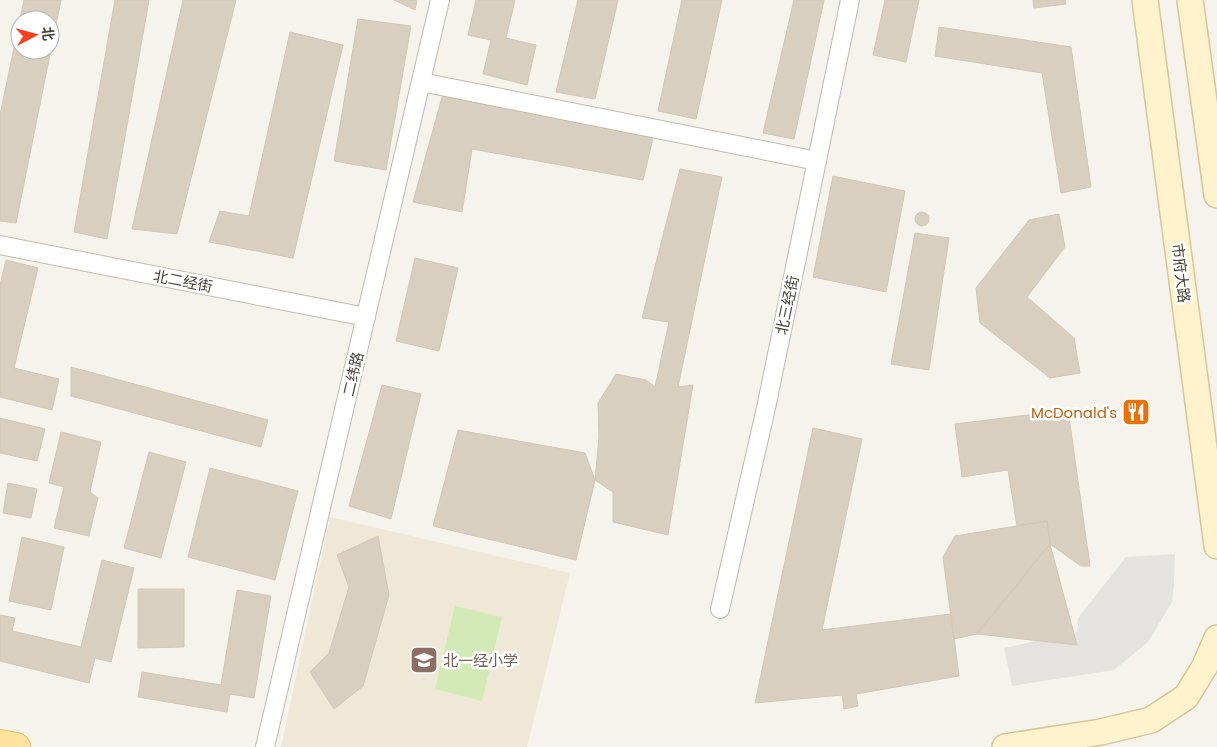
<svg xmlns="http://www.w3.org/2000/svg" width="1217" height="747" viewBox="0 0 1217 747" font-family="Poppins,'Noto Sans SC',sans-serif">
  <style>
    .education { fill: #efe8d6 }
    .pitch { fill: #d2eab5 }
    .parking { fill: #e5e3e0 }
    .building { fill: #d8cfc1; stroke: #d3c7b4; fill-rule: evenodd }
    .lines { fill: none; stroke-linecap: round; stroke-linejoin: round }
    .street-casing { stroke: #c2bbae; stroke-width: 20 }
    .secondary-casing { stroke: #d6c79b; stroke-width: 28 }
    .primary-casing { stroke: #e6c16a; stroke-width: 30 }
    .street { stroke: #fff; stroke-width: 18 }
    .secondary { stroke: #fff3cd; stroke-width: 25 }
    .primary { stroke: #ffe39c; stroke-width: 28 }
    .labels { text-anchor: middle; dominant-baseline: central; stroke-width: 5; stroke-linejoin: round; paint-order: stroke }
    .street-label { font-size: 15px; fill: #4b4439; stroke: #fff }
    .food-label { font-size: 15px; fill: #c56008; stroke: #fff; text-anchor: end }
    .education-label { font-size: 15px; fill: #785e54; stroke: #fff; text-anchor: start }
  </style>
  <rect width="100%" height="100%" fill="#f6f3ec"/>
  <polygon class="education" points="330,517 570,573 527,747 281,747"/>
  <polygon class="pitch" points="455,606 502,617 482,701 435,689"/>
  <polygon class="parking" points="1175,554 1174,583 1172,602 1148,642 1114,670 1012,686 1004,648 1077,632 1078,618 1126,557"/>
  <g class="building">
    <path d="M24,0H61L16,223L0,221V115ZM20,20H50V50H20Z"/>
    <polygon points="115,0 149,0 107,239 74,232"/>
    <polygon points="183,0 236,0 177,234 132,229"/>
    <polygon points="394,0 417,0 415,10"/>
    <polygon points="476,0 515,0 506,38 536,45 527,85 483,74 491,40 468,35"/>
    <polygon points="578,0 618,0 595,99 556,92"/>
    <polygon points="682,0 722,0 696,119 658,111"/>
    <polygon points="794,0 824,0 794,139 763,133"/>
    <polygon points="885,0 919,0 906,62 873,55"/>
    <polygon points="1033,0 1065,0 1066,4 1034,8"/>
    <polygon points="358,19 411,26 386,170 334,161"/>
    <polygon points="939,27 1071,47 1091,187 1061,193 1042,73 935,56"/>
    <polygon points="290,32 343,45 293,258 209,242 220,211 249,216"/>
    <polygon points="444,90 655,130 643,180 472,149 462,212 413,202"/>
    <polygon points="680,169 722,177 678,387 693,385 668,535 613,522 613,492 595,480 599,437 598,403 616,374 646,380 655,387 669,322 642,318"/>
    <polygon points="833,176 905,191 886,292 813,277"/>
    <circle cx="922" cy="219" r="7"/>
    <polygon points="1059,214 1065,247 1027,297 1074,338 1080,373 1050,378 980,323 976,288 1029,220"/>
    <polygon points="915,233 949,238 929,370 891,364"/>
    <polygon points="415,258 458,268 439,351 396,341"/>
    <polygon points="6,260 38,268 14,368 59,379 52,410 0,397 0,285"/>
    <polygon points="71,367 268,420 261,447 71,396"/>
    <polygon points="382,385 421,394 391,519 349,506"/>
    <polygon points="1068,410 1090,566 1081,566 1050,544 1047,521 1017,526 1008,470 962,477 955,424"/>
    <polygon points="0,418 45,429 37,461 0,453"/>
    <polygon points="813,428 862,439 822,630 951,614 959,676 856,694 858,706 844,709 842,695 755,703"/>
    <polygon points="458,430 585,453 595,480 576,560 433,526"/>
    <polygon points="61,432 101,442 90,492 98,498 89,536 54,528 64,487 49,483"/>
    <polygon points="149,452 186,462 161,558 124,548"/>
    <polygon points="210,468 298,491 275,580 188,557"/>
    <polygon points="8,483 37,489 31,518 3,513"/>
    <polygon points="1047,521 1050,544 977,634 954,639 943,557 955,536"/>
    <polygon points="378,536 389,595 363,686 334,709 310,672 329,653 349,587 337,555"/>
    <polygon points="22,537 64,547 51,610 9,601"/>
    <polygon points="1050,544 1077,645 977,634"/>
    <polygon points="102,560 134,568 111,662 95,658 89,683 0,661 0,615 15,618 12,631 81,647"/>
    <polygon points="138,589 184,589 184,647 138,648"/>
    <polygon points="237,590 271,596 254,698 230,694 227,712 138,697 142,672 221,685"/>
  </g>
  <g class="lines">
    <defs>
      <g id="street">
        <polyline points="421,82 817,161"/>
        <polyline points="0,245 366,317"/>
        <polyline points="720,609 766,408 850,0"/>
        <polyline points="265,747 440,0"/>
      </g>
      <g id="secondary">
        <polyline points="1145,0 1217,546"/>
        <polyline points="1190,0 1217,195"/>
        <polyline points="1005,747 1101,732 1151,720 1186,697 1205,666 1217,638"/>
      </g>
      <polyline id="primary" points="0,744 16,747"/>
    </defs>
    <use href="#street" class="street-casing"/>
    <use href="#secondary" class="secondary-casing"/>
    <use href="#primary" class="primary-casing"/>
    <use href="#street" class="street"/>
    <use href="#secondary" class="secondary"/>
    <use href="#primary" class="primary"/>
  </g>
  <defs>
    <symbol id="restaurant-square" viewBox="-11 -11 22 22"><rect x="-9" y="-9" width="18" height="18" rx="4" fill="#e8710a" stroke="#fff"/><path d="M-5-6h1v4h1v-4h1v4h1v-4h1v5L-1.5 .5V6h-2V.5L-5-1ZM5-6V6H3V1.5H1.5Q1.5-4 5-6Z" fill="#fff"/></symbol>
    <symbol id="school-square" viewBox="-11 -11 22 22"><rect x="-9" y="-9" width="18" height="18" rx="4" fill="#8d6e63" stroke="#fff"/><path d="M0-5L7-2L0 1L-7-2ZM-4 1L0 2.5L4 1V4Q0 6-4 4Z" fill="#fff"/></symbol>
  </defs>
  <g fill-rule="evenodd">
    <use href="#restaurant-square" x="1120" y="396" width="32" height="32"/>
    <use href="#school-square" x="408" y="644" width="32" height="32"/>
  </g>
  <g class="labels">
    <g class="street-label">
      <text transform="translate(1181 273) rotate(83)">市府大路</text>
      <text transform="translate(183 281) rotate(11)">北二经街</text>
      <text transform="translate(787 305) rotate(-78)">北三经街</text>
      <text transform="translate(353 374) rotate(-77)">二纬路</text>
    </g>
    <g class="food-label">
      <text x="1117" y="412">McDonald's</text>
    </g>
    <g class="education-label">
      <text x="443" y="660">北一经小学</text>
    </g>
  </g>
  <g transform="translate(35 35) rotate(84)"><circle r="24" fill="#ffffff" stroke="#b7b4b0"/>
  <path d="M0-4L9 19L0 12L-9 19Z" fill="#fc3f1d"/>
  <text y="-8" font-size="14" font-weight="bold" text-anchor="middle" fill="#4b4439">北</text>
  </g>
</svg>
